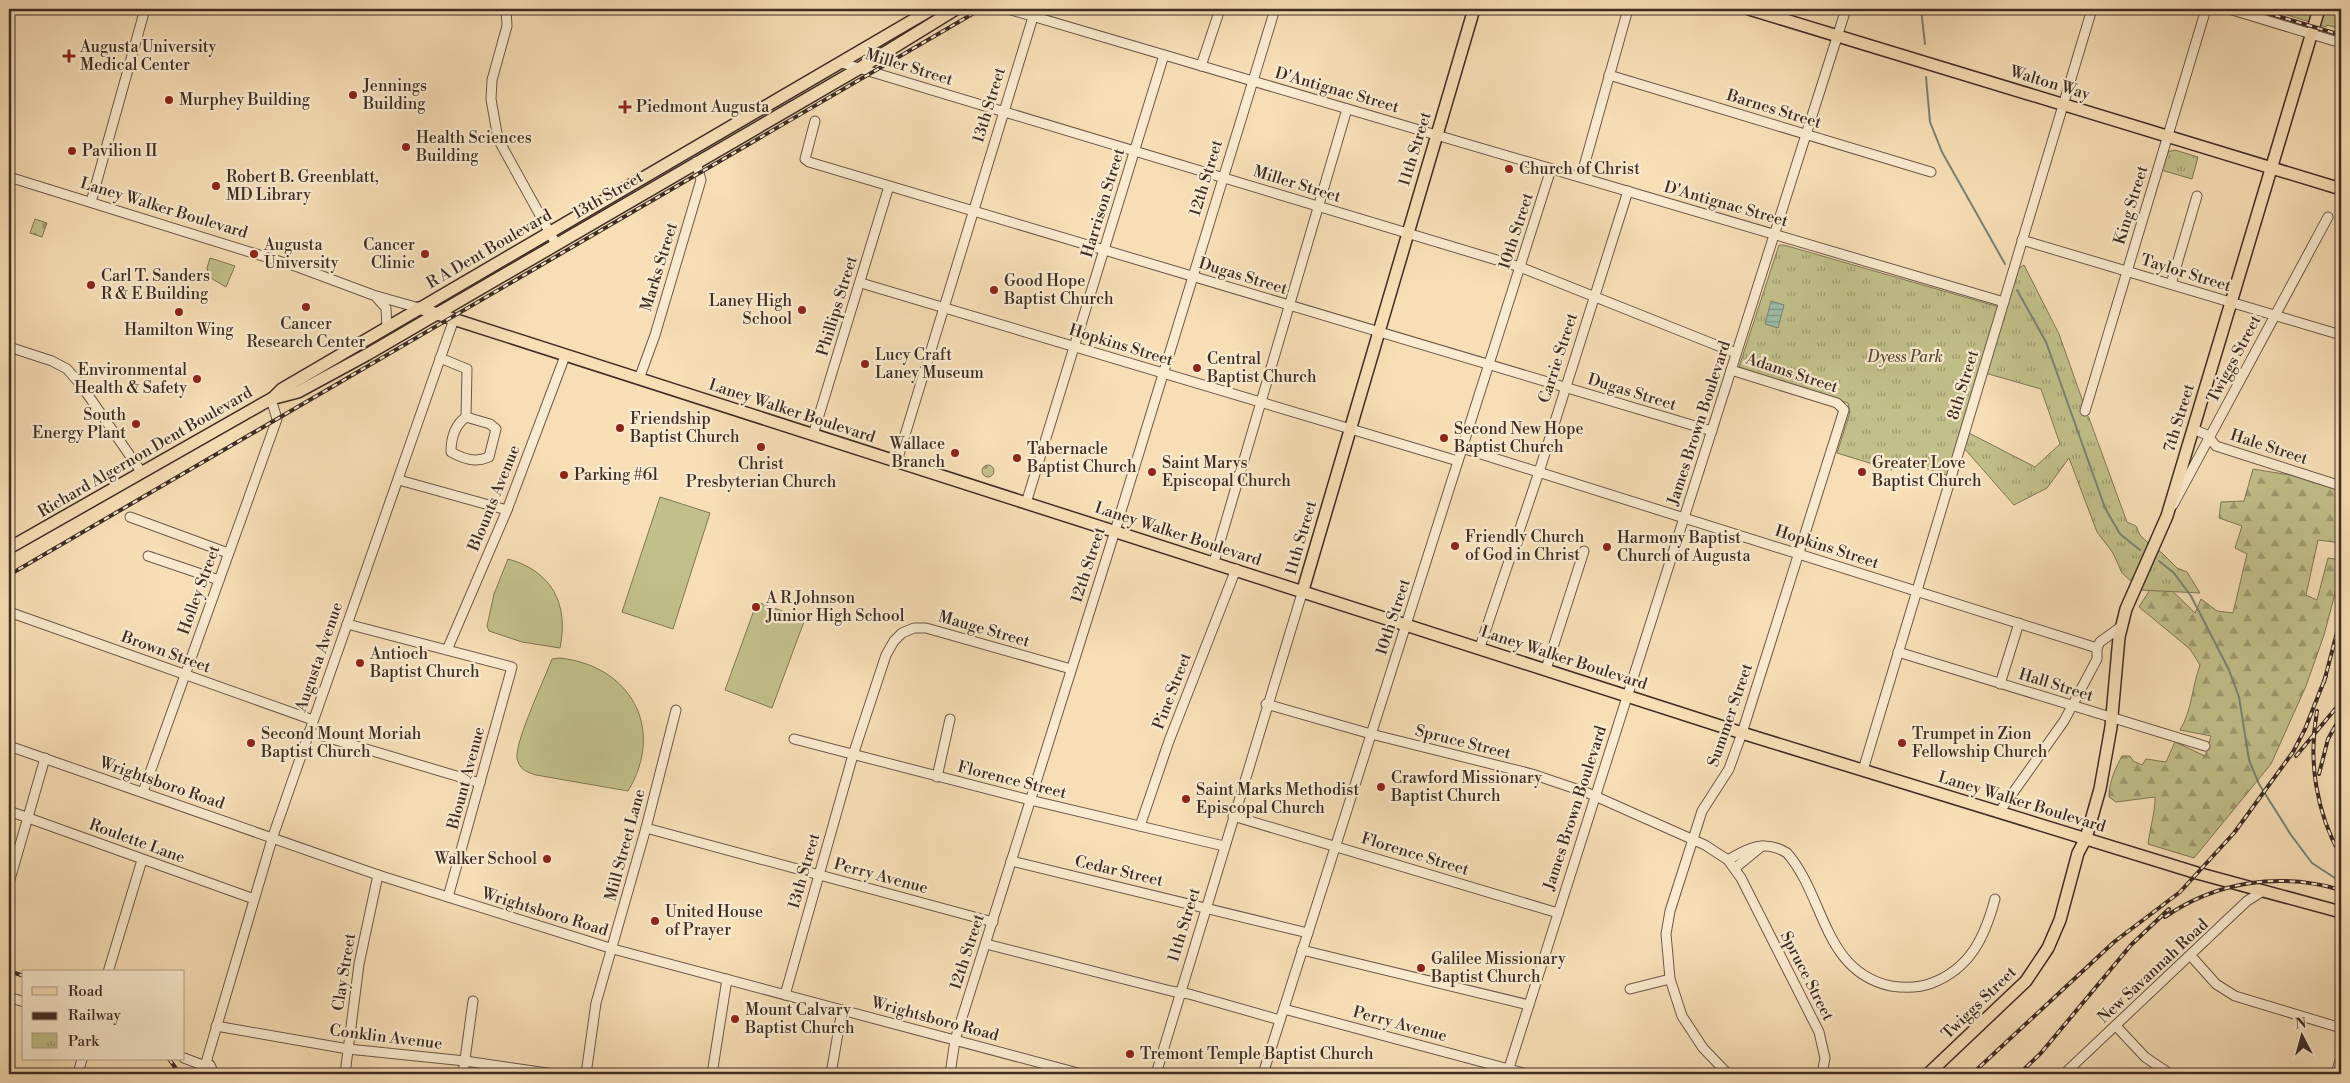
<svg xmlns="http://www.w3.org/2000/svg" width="2350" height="1083" viewBox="0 0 2350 1083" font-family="'Libre Bodoni',serif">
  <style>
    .green { fill: #c2c08a; stroke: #807658 }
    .forest { fill: url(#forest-firs); stroke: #807658 }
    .cemetery { fill: url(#cemetery-stones); stroke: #807658 }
    .park { fill: url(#park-tufts); stroke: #807658 }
    .water { fill: url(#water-rules); stroke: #788374 }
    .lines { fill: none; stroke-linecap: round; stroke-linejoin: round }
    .stream { stroke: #788374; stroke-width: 2 }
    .minor-casing { stroke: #6d5849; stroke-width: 11 }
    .major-casing { stroke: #3f2c25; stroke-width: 14 }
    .minor { stroke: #faeacf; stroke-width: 9 }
    .major { stroke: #f7deb5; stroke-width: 11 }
    .rail-casing { stroke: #3f2c25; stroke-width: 4 }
    .rail { stroke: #faeacf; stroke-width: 2; stroke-dasharray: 5.5; stroke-linecap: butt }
    .poi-dot { fill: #8f2418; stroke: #faeacf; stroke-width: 2 }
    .labels { text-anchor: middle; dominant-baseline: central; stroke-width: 4.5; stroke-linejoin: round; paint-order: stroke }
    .poi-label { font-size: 16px; fill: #3f2c25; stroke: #faeacf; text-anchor: start }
    .street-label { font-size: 16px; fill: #3f2c25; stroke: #faeacf }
    .park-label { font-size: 16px; font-style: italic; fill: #594a39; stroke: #faeacf }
  </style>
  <defs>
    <pattern id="forest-firs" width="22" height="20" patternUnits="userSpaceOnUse" patternTransform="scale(1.25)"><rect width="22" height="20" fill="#c2c08a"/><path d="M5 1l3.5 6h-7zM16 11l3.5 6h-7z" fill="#9f9c71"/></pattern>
    <pattern id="cemetery-stones" width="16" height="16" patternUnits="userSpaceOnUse" patternTransform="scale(1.25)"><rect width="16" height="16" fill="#c2c08a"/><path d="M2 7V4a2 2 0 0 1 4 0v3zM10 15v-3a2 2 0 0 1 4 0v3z" fill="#9f9c71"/></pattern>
    <pattern id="park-tufts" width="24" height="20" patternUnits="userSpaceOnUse" patternTransform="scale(1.25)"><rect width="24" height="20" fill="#c2c08a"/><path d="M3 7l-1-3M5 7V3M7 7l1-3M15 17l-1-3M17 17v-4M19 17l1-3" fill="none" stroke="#9f9c71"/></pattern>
    <pattern id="water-rules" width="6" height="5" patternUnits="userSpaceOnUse" patternTransform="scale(1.25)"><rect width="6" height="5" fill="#9ebda8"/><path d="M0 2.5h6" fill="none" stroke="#829a89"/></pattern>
  </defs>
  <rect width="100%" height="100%" fill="#f7deb5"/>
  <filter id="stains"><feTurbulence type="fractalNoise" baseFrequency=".004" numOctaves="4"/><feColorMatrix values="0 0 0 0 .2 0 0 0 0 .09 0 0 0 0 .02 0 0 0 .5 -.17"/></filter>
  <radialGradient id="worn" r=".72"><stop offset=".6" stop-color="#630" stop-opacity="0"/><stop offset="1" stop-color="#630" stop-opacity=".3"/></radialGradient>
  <g class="green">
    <polygon points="2268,9 2341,9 2341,29 2327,25 2326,27"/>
    <polygon points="210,258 235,266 226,287 209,277 207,268"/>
    <polygon points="660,497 710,513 673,629 622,612"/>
    <path d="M508,559C552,571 569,604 560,648L522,642L489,631L487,626L494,594Z"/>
    <polygon points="757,602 805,619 772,708 725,690"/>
    <path d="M559,658C630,665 666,728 628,791L536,775C526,772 519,769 517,758C515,741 545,678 552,659Z"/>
  </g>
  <path class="forest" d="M2253,469L2296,476L2341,491V543L2318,540L2306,595L2317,600L2328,558L2341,560V571L2324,635L2306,686L2271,764L2194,858L2148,844C2150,828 2155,813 2155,797L2116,802L2109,797C2109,782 2115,769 2122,756H2130L2133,761L2142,765L2146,759L2166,762L2175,742L2205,756L2211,736L2180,730C2192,710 2192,687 2200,665L2190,649L2139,607L2158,577L2195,613L2201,599L2217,611L2233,613L2247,554L2235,548L2242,526L2219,518L2221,502L2244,501Z"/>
  <g class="cemetery">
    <polygon points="35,219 47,223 42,237 30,233"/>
    <circle cx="988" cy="471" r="6"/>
  </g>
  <g class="park">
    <polygon points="2175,150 2198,157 2192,179 2161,170 2167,152"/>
    <polygon points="1779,245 1784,245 2006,309 2019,268 2024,265 2059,334 2083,402 2083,408 2089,418 2127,522 2136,526 2140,535 2150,545 2162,553 2177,568 2187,572 2200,593 2141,590 2122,573 2113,553 2097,532 2069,458 2047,488 2014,505 1964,448 1969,433 2035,467 2060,444 2041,389 1978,371 1947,475 1896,459 1892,470 1837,453 1850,412 1848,403 1739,367"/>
  </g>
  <polygon class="water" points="1771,301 1784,305 1778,328 1765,324"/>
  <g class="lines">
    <g class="stream">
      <polyline points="1921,9 1925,44"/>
      <polyline points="1926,77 1930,122 1942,152 2005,264"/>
      <polyline points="2017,290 2046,342 2105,508 2120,534 2140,550"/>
      <polyline points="2159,561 2174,573 2191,596 2229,670 2239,697 2249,760 2259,784 2291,835 2312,863 2341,882"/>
    </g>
    <defs>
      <g id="minor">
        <polyline points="506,9 507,26 492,80 491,99 498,139 556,244"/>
        <polyline points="1008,9 2004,302"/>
        <polyline points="2229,9 2341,43"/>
        <polyline points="842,63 1520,267 1736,353"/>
        <polyline points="1201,66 1220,9"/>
        <polyline points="1609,75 1931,172"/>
        <polyline points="815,121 805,159 809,162 1712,431"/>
        <polyline points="9,177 298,267 373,295 419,308"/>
        <polyline points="1581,177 1628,9"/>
        <polyline points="91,202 145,9"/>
        <polyline points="2022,240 2341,335"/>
        <polyline points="861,283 1458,461"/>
        <polyline points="2171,284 2197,196"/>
        <polyline points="377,298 386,308 387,328"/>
        <polyline points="9,347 52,361 67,369 81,385 142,473"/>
        <path d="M440,358L467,369L466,417C455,425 451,438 451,452C464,459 475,463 489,457L496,429L490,424L466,417"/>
        <polyline points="639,379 655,335 701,180 696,162"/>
        <polyline points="2085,411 2206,9"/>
        <polyline points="2193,429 2207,435 2216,446 2341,486"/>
        <polyline points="813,435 889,186"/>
        <polyline points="1462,448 2097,648"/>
        <polyline points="897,461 1033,17"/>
        <polyline points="399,480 507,510"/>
        <polyline points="1026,503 1164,55"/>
        <polyline points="2173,505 2328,217"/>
        <polyline points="130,517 228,553"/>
        <polyline points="148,556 219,580"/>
        <polyline points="1214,562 1347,109"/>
        <polyline points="9,612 313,720"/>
        <polyline points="347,624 512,667 448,897"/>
        <polyline points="1480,647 1539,472 1628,191"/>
        <polyline points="447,650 507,510 565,356"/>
        <polyline points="1898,652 2205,746"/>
        <polyline points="1546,669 1584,551"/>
        <polyline points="2000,684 2019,623"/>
        <polyline points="1266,704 1371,734 1532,774 1588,793 1705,845 1728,860 1741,878 1819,1032 1825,1058 1822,1074"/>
        <polyline points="309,732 480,783"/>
        <polyline points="794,739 1030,800 1224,846"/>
        <polyline points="9,746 378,875 613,949 1082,1074"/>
        <polyline points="1863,770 2092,9"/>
        <polyline points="937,777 950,719"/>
        <polyline points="143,792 277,419 271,399"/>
        <polyline points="9,811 254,899"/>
        <polyline points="2000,811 2064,721 2097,659 2097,648 2100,642 2122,626"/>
        <polyline points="1233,816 1558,913"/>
        <polyline points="1140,826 1169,741 1236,569"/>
        <polyline points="646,828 993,922"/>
        <path d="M1728,860C1748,848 1765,839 1787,853C1825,896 1823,972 1891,986C1904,988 1919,988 1932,983C1971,968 1985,936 1995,899"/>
        <polyline points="1011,861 1308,933"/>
        <polyline points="1735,868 1762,846"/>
        <polyline points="9,883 45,758"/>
        <polyline points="986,944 1171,991 1189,994 1280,1020"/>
        <polyline points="1302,950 1529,1005"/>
        <polyline points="2191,956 2216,984 2235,996 2341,1028"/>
        <polyline points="108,972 142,860"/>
        <polyline points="1630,989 1670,979"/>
        <polyline points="785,995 853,755 886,655 894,641 902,633 914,628 926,628 1071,669"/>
        <polyline points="9,997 24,1002"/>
        <polyline points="1284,1009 1527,1074"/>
        <polyline points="216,1026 348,1049 465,1061 554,1074"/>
        <polyline points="2116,1026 2145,1057 2170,1074"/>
        <polyline points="184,1058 205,1066 210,1065 214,1074"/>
        <polyline points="205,1066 273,836 454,319"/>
        <polyline points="78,1074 82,1059"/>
        <polyline points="345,1074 359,964 378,875"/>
        <polyline points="463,1074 473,1001"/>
        <polyline points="586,1074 596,1003 646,828 676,710"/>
        <polyline points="712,1074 727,979"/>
        <polyline points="831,1074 842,1010"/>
        <polyline points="950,1074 955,1040 1115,531 1275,9"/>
        <polyline points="1156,1074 1303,590"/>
        <polyline points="1263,1074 1551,169"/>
        <polyline points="1507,1074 1846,9"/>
        <polyline points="1728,1074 1703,1048 1682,1016 1670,979 1666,934 1670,911 1702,811 1729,769 1742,733 1844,410 1837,403 1731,370"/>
        <polyline points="2064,1074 2247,901 2263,891"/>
        <polyline points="2336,1074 2341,1057"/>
      </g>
      <g id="major">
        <polyline points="1749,9 2341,189"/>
        <polyline points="419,308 1742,733 2197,873 2341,912"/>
        <polyline points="273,398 282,389 932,9"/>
        <polyline points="9,548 271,399 298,392 368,354 860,68 956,9"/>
        <polyline points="1303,590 1474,9"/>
        <polyline points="1928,1074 2026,981 2048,948 2060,920 2078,853 2086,838 2100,789 2111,727 2119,637 2126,609 2167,516 2319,9"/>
      </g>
    </defs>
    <use href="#minor" class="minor-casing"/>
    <use href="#major" class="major-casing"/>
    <use href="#minor" class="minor"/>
    <use href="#major" class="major"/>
    <defs>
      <g id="rail">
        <polyline points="2254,9 2341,35"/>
        <polyline points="9,575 981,9"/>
        <polyline points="2324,682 2341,617"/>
        <path d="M2317,711C2308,760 2316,813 2341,856"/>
        <polyline points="2296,756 2341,702"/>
        <polyline points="2319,774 2328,739 2341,716"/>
        <path d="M2165,917C2217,881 2280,872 2341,890"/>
        <polyline points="9,971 24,976"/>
        <polyline points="169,1059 180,1074"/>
        <polyline points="1972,1074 2114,942 2180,892 2234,833 2293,752 2305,729 2326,676"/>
        <polyline points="2019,1074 2041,1053 2131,945 2169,909"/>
      </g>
    </defs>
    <use href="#rail" class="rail-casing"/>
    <use href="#rail" class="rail"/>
  </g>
  <g class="poi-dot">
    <path d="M66.5 48.5h5v5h5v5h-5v5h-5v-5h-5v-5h5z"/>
    <circle cx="353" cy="95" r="5"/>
    <circle cx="169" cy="100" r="5"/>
    <path d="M622.5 99.5h5v5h5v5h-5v5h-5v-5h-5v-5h5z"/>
    <circle cx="406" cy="147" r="5"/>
    <circle cx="72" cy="151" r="5"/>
    <circle cx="1509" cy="169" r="5"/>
    <circle cx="216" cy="186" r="5"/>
    <circle cx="254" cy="254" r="5"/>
    <circle cx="425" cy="254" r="5"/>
    <circle cx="91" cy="285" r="5"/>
    <circle cx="994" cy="290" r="5"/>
    <circle cx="306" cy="307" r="5"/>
    <circle cx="802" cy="310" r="5"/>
    <circle cx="179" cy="312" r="5"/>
    <circle cx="865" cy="364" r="5"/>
    <circle cx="1197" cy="368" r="5"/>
    <circle cx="197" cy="379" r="5"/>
    <circle cx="136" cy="424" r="5"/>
    <circle cx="620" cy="428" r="5"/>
    <circle cx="1444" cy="438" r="5"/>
    <circle cx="761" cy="447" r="5"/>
    <circle cx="955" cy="453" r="5"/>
    <circle cx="1017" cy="458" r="5"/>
    <circle cx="1152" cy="472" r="5"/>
    <circle cx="1862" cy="472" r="5"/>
    <circle cx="564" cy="475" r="5"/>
    <circle cx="1455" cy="546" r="5"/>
    <circle cx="1607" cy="547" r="5"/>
    <circle cx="756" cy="607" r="5"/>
    <circle cx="360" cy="663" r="5"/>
    <circle cx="251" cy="743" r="5"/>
    <circle cx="1902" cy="743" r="5"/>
    <circle cx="1381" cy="787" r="5"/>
    <circle cx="1186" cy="799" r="5"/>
    <circle cx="547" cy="859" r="5"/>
    <circle cx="655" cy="921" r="5"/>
    <circle cx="1421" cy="968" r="5"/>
    <circle cx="735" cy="1019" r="5"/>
    <circle cx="1130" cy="1054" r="5"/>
  </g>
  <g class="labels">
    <g class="poi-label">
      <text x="80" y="47">Augusta University<tspan x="80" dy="18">Medical Center</tspan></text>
      <text x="363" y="86">Jennings<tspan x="363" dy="18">Building</tspan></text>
      <text x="179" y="100">Murphey Building</text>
      <text x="636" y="107">Piedmont Augusta</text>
      <text x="416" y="138">Health Sciences<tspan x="416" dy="18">Building</tspan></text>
      <text x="82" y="151">Pavilion II</text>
      <text x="1519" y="169">Church of Christ</text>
      <text x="226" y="177">Robert B. Greenblatt,<tspan x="226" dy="18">MD Library</tspan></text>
      <text x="264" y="245">Augusta<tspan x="264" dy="18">University</tspan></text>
      <text x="415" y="245" text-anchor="end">Cancer<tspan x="415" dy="18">Clinic</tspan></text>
      <text x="101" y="276">Carl T. Sanders<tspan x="101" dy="18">R &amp; E Building</tspan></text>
      <text x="1004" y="281">Good Hope<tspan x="1004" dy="18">Baptist Church</tspan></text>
      <text x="792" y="301" text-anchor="end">Laney High<tspan x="792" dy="18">School</tspan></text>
      <text x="306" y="324" text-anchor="middle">Cancer<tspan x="306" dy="18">Research Center</tspan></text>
      <text x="179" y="330" text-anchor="middle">Hamilton Wing</text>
      <text x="875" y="355">Lucy Craft<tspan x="875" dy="18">Laney Museum</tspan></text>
      <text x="1207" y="359">Central<tspan x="1207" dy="18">Baptist Church</tspan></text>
      <text x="187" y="370" text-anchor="end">Environmental<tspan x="187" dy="18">Health &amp; Safety</tspan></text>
      <text x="126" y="415" text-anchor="end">South<tspan x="126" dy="18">Energy Plant</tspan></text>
      <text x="630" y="419">Friendship<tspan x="630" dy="18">Baptist Church</tspan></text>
      <text x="1454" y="429">Second New Hope<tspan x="1454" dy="18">Baptist Church</tspan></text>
      <text x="945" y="444" text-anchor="end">Wallace<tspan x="945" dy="18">Branch</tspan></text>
      <text x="1027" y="449">Tabernacle<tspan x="1027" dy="18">Baptist Church</tspan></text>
      <text x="1162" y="463">Saint Marys<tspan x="1162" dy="18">Episcopal Church</tspan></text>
      <text x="1872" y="463">Greater Love<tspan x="1872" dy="18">Baptist Church</tspan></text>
      <text x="761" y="464" text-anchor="middle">Christ<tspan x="761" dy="18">Presbyterian Church</tspan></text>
      <text x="574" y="475">Parking #61</text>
      <text x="1465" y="537">Friendly Church<tspan x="1465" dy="18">of God in Christ</tspan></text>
      <text x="1617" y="538">Harmony Baptist<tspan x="1617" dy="18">Church of Augusta</tspan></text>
      <text x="766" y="598">A R Johnson<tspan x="766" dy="18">Junior High School</tspan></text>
      <text x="370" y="654">Antioch<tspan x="370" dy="18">Baptist Church</tspan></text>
      <text x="261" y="734">Second Mount Moriah<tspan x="261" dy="18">Baptist Church</tspan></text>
      <text x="1912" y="734">Trumpet in Zion<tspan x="1912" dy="18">Fellowship Church</tspan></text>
      <text x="1391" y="778">Crawford Missionary<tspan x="1391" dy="18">Baptist Church</tspan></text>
      <text x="1196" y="790">Saint Marks Methodist<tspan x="1196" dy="18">Episcopal Church</tspan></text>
      <text x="537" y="859" text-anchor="end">Walker School</text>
      <text x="665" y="912">United House<tspan x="665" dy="18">of Prayer</tspan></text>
      <text x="1431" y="959">Galilee Missionary<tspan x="1431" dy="18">Baptist Church</tspan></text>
      <text x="745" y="1010">Mount Calvary<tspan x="745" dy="18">Baptist Church</tspan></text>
      <text x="1140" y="1054">Tremont Temple Baptist Church</text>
    </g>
    <g class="street-label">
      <text transform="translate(909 67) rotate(17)">Miller Street</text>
      <text transform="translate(2050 83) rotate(17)">Walton Way</text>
      <text transform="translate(1337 90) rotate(16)">D'Antignac Street</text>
      <text transform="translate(989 105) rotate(-73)">13th Street</text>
      <text transform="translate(1774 109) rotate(17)">Barnes Street</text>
      <text transform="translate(1415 149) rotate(-73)">11th Street</text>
      <text transform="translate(1206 178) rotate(-73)">12th Street</text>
      <text transform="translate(1297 184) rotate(17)">Miller Street</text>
      <text transform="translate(608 195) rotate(-30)">13th Street</text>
      <text transform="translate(1103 203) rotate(-73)">Harrison Street</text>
      <text transform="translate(1726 204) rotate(16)">D'Antignac Street</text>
      <text transform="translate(2131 205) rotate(-73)">King Street</text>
      <text transform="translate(164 208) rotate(17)">Laney Walker Boulevard</text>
      <text transform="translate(1516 231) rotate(-72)">10th Street</text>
      <text transform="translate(489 249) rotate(-30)">R A Dent Boulevard</text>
      <text transform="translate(659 267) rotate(-73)">Marks Street</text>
      <text transform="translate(2186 273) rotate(17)">Taylor Street</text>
      <text transform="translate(1243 276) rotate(17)">Dugas Street</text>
      <text transform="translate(837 306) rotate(-73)">Phillips Street</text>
      <text transform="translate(1121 345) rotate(17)">Hopkins Street</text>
      <text transform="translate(1558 358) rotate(-72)">Carrie Street</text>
      <text transform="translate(2234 359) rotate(-62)">Twiggs Street</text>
      <text transform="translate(1792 373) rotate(18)">Adams Street</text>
      <text transform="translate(1963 385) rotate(-73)">8th Street</text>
      <text transform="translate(1632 392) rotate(17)">Dugas Street</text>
      <text transform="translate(792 411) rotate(18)">Laney Walker Boulevard</text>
      <text transform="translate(2179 418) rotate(-73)">7th Street</text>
      <text transform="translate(1699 423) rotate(-72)">James Brown Boulevard</text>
      <text transform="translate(2269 447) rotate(18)">Hale Street</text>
      <text transform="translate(145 452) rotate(-30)">Richard Algernon Dent Boulevard</text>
      <text transform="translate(494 498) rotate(-68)">Blounts Avenue</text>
      <text transform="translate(1178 534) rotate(18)">Laney Walker Boulevard</text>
      <text transform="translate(1301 538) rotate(-74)">11th Street</text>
      <text transform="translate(1827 547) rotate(18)">Hopkins Street</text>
      <text transform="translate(1088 565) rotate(-72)">12th Street</text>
      <text transform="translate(199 590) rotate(-70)">Holley Street</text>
      <text transform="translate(1393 617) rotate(-72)">10th Street</text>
      <text transform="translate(984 629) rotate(16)">Mauge Street</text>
      <text transform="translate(166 652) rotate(20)">Brown Street</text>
      <text transform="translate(319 657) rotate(-71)">Augusta Avenue</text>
      <text transform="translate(1564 658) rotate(18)">Laney Walker Boulevard</text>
      <text transform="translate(2056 685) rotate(17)">Hall Street</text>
      <text transform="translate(1172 691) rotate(-69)">Pine Street</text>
      <text transform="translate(1730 715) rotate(-71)">Summer Street</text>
      <text transform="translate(1463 742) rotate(14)">Spruce Street</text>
      <text transform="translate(466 778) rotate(-75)">Blount Avenue</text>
      <text transform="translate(1012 780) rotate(14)">Florence Street</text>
      <text transform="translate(162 783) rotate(19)">Wrightsboro Road</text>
      <text transform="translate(2022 802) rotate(17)">Laney Walker Boulevard</text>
      <text transform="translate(1575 808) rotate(-72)">James Brown Boulevard</text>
      <text transform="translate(137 841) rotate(20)">Roulette Lane</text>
      <text transform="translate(625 845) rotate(-75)">Mill Street Lane</text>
      <text transform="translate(1415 854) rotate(17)">Florence Street</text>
      <text transform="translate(804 871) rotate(-74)">13th Street</text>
      <text transform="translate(1119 871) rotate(13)">Cedar Street</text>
      <text transform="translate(881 876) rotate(15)">Perry Avenue</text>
      <text transform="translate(545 912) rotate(17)">Wrightsboro Road</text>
      <text transform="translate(1184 925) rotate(-73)">11th Street</text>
      <text transform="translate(967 952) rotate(-72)">12th Street</text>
      <text transform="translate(2153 971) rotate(-43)">New Savannah Road</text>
      <text transform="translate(344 972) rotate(-81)">Clay Street</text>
      <text transform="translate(1807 976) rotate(63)">Spruce Street</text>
      <text transform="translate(1979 1003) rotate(-44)">Twiggs Street</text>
      <text transform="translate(935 1019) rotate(15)">Wrightsboro Road</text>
      <text transform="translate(1400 1024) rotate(15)">Perry Avenue</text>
      <text transform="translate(386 1037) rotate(7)">Conklin Avenue</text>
    </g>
    <g class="park-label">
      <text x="1905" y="357">Dyess Park</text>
    </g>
  </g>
  <rect width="2350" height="1083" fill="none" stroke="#f7deb5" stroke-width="30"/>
  <rect x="10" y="10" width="2330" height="1063" fill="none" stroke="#3f2c25" stroke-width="2.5"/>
  <rect x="15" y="15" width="2320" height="1053" fill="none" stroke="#3f2c25"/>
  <rect x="22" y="970" width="162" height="90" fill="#faeacf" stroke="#af9e8b"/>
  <rect x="32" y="987" width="25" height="8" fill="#f7deb5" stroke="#af9e8b"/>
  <text x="68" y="996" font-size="15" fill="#3f2c25">Road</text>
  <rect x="32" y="1012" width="25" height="8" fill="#3f2c25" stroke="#af9e8b"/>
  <text x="68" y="1020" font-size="15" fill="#3f2c25">Railway</text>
  <rect x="32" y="1033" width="25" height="15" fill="url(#park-tufts)" stroke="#af9e8b"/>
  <text x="68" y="1046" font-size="15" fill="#3f2c25">Park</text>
  <g transform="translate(2302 1036) rotate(354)" stroke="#faeacf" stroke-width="4" paint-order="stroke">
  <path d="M0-4L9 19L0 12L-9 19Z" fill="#3f2c25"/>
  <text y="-8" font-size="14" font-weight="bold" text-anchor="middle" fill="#3f2c25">N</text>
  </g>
  <rect width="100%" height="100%" filter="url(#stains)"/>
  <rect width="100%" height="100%" fill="url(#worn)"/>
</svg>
